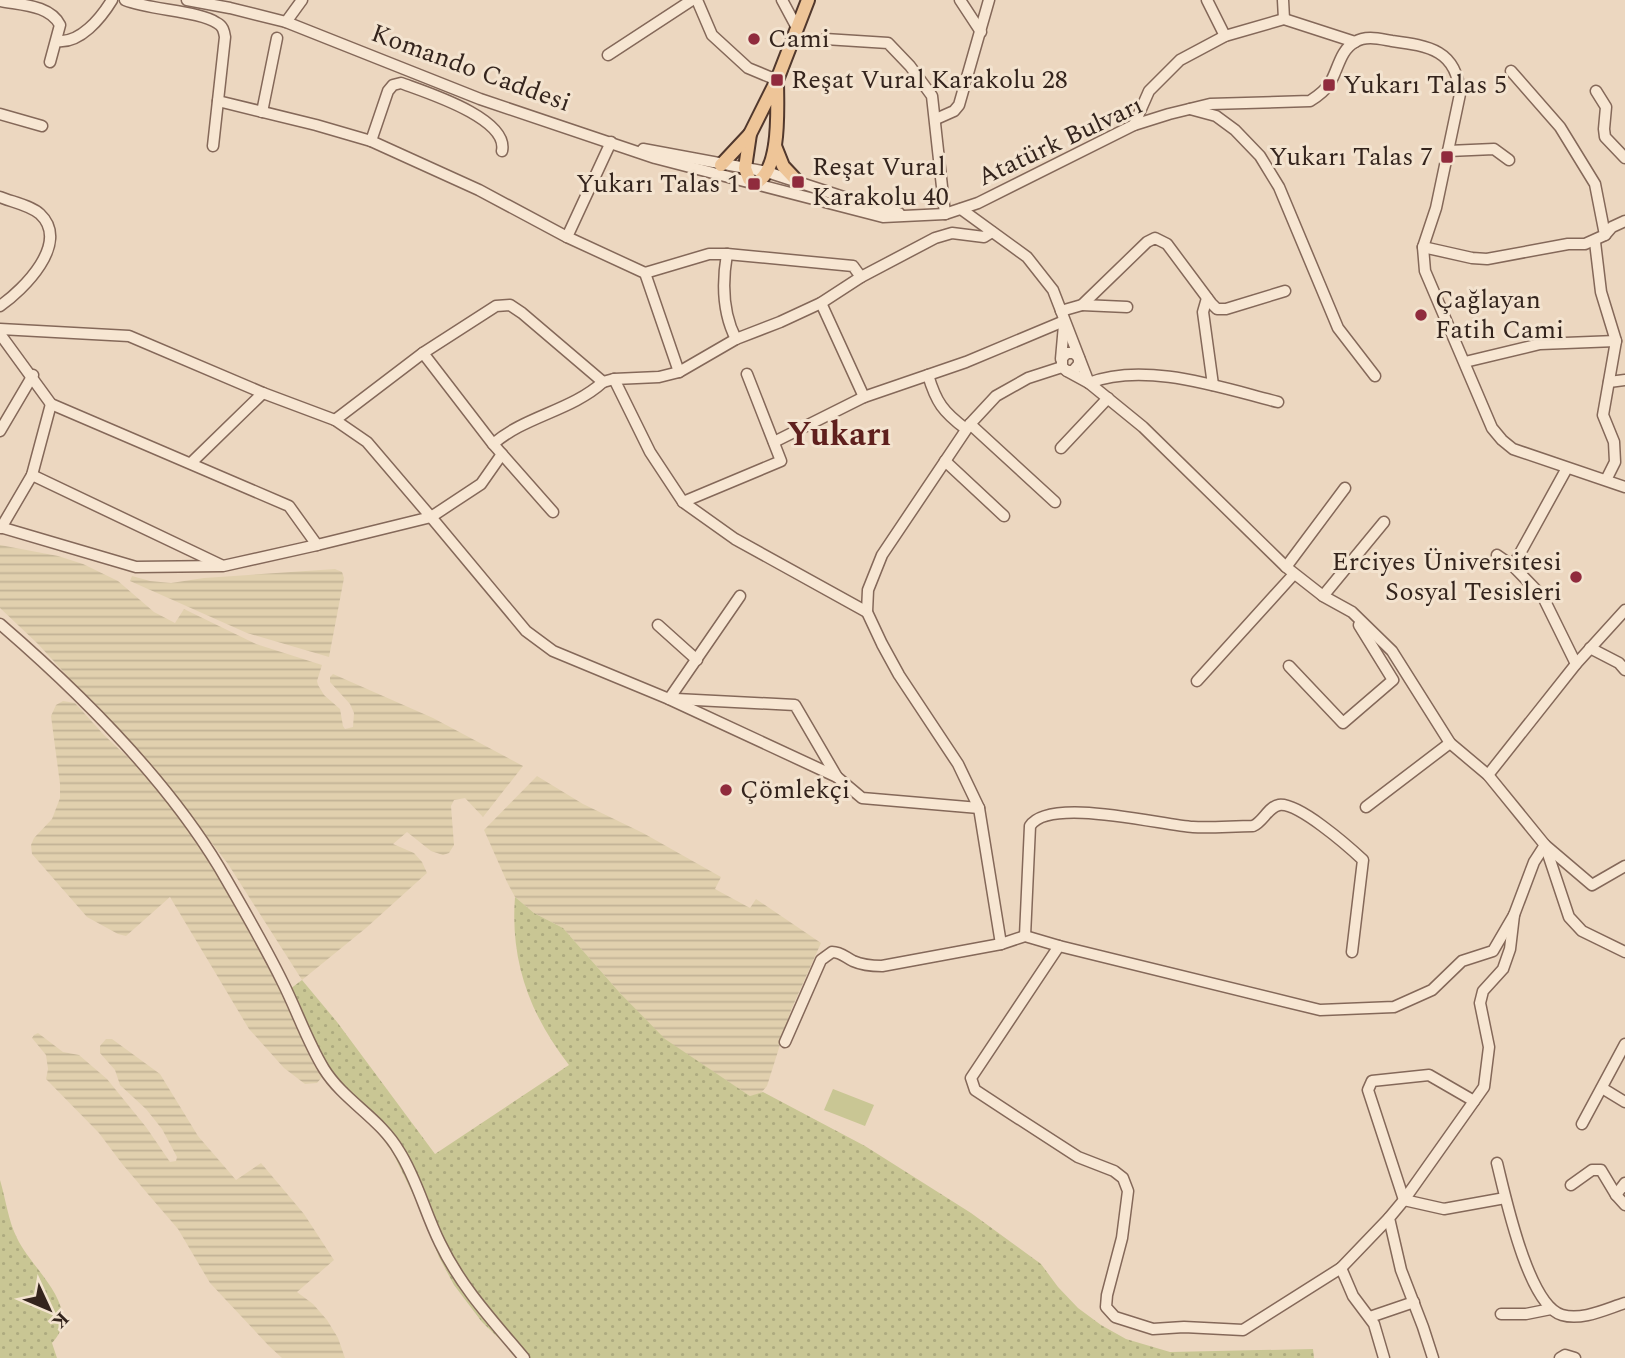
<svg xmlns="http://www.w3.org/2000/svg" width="1625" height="1358" viewBox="0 0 1625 1358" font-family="Spectral,serif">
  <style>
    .farmland { fill: url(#farmland-rules) }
    .grass { fill: url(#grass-dots) }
    .pitch { fill: #c9c694 }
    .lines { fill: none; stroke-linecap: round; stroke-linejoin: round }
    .minor-casing { stroke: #846859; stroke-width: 13 }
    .major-casing { stroke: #51382d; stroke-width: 16 }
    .minor { stroke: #f7e6d2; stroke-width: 10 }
    .major { stroke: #eec598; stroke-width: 12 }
    .poi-dot { fill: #902b3d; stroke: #f3e3cf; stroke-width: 2.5 }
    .labels { text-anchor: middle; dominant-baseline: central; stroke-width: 6; stroke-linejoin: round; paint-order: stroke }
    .poi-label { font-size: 26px; fill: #34241d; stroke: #f3e3cf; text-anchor: start }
    .street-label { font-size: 26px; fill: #34241d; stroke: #f3e3cf }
    .district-label { font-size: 33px; font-weight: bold; fill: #5f201e; stroke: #f3e3cf }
  </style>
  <defs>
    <pattern id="farmland-rules" width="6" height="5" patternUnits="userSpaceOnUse" patternTransform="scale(1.75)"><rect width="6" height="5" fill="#e1d0ae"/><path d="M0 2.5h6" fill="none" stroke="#c2b295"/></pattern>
    <pattern id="grass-dots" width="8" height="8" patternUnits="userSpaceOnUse" patternTransform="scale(1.75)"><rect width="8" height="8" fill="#c9c694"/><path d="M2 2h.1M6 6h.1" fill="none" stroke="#adaa7f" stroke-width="1.8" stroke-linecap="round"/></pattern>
  </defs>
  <rect width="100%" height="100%" fill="#ecd7c0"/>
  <g class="farmland">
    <polygon points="0,545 58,556 83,564 118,581 154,612 175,623 184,609 256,644 322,665 317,681 318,685 324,695 340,709 343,726 345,729 353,727 354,713 350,704 330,682 330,677 333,674 433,718 523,766 483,817 465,798 454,800 451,806 454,845 449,853 443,855 431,851 407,832 393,844 414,853 422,862 427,873 366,928 302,980 228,864 164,781 38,644 0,608"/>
    <polygon points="335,569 342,572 344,578 329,657 247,633 130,581 132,576 150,581 171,583 204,578"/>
    <polygon points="63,701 75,703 104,735 136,765 166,797 203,846 289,1007 322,1077 317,1083 305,1084 284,1068 249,1029 170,897 126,936 118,934 87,917 32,854 31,845 34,838 52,819 60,798 60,784 51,716 56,705"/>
    <polygon points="537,776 583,804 643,833 721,877 715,889 750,908 756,899 821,943 791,1010 767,1086 760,1094 750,1096 664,1039 620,993 563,928 534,913 515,897 507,882 484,830"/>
    <polygon points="38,1033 63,1052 79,1055 107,1079 146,1127 170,1162 176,1161 177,1157 162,1129 146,1109 120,1085 115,1070 100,1053 100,1046 106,1039 112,1039 160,1074 198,1136 236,1180 261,1163 304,1214 334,1260 297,1292 313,1304 327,1320 338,1338 345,1358 282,1358 269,1346 210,1283 178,1229 123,1165 99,1133 46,1079 48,1069 46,1055 32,1038 34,1035"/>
  </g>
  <g class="grass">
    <path d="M515,897L534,913L563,928L620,993L665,1039L750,1096L763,1092L865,1146L971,1213L1041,1264L1058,1287L1078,1308L1101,1325L1126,1339L1170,1352L1313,1349L1314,1358H519L482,1322L454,1285L439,1257L421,1211L393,1153L374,1127L322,1077L282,995L302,980L337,1022L435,1154L569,1065C530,1015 510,961 515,897Z"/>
    <path d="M0,1180C6,1200 8,1220 17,1238C31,1269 85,1308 52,1343L57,1358H0Z"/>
  </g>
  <polygon class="pitch" points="833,1089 874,1105 865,1126 824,1110"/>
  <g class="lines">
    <defs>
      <g id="minor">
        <path d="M125,0C150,10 200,11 217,23C223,26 224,31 225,37L213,146"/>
        <path d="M187,0L230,8L286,22L480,99L655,158L883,217L945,214L978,203L1134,125L1169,114L1210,104L1310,101C1318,96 1325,91 1330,83C1338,70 1340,50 1355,42C1366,35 1380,39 1392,41C1429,46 1457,50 1460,94L1436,208L1423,247L1425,271L1492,428L1502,440L1513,449L1625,487"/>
        <polyline points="697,0 712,35 748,68 777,80"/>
        <polyline points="782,0 797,28"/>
        <polyline points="960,0 981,32"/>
        <polyline points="1207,0 1225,36"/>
        <polyline points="1283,0 1284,19"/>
        <path d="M1,1C21,5 50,5 60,25L50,62"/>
        <polyline points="286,22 302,0"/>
        <polyline points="825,39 888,43 910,66 932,96 945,214"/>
        <path d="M57,41C80,44 101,18 112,0"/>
        <polyline points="608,55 692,0"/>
        <polyline points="1596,91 1606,107 1604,129 1605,137 1625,158"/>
        <polyline points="218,101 316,125 371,141"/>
        <polyline points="1190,109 1216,116 1235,130 1260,156 1279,187 1338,328 1375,376"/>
        <polyline points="262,112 277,38"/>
        <polyline points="0,114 42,126"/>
        <polyline points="936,119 954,111 959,105 989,0"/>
        <polyline points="1134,125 1149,91 1180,60 1225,36 1284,19 1355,42"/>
        <polyline points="611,142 567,237 645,273 679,372"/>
        <polyline points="643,149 767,172 862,203 899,213"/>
        <path d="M502,151C509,118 425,92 401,83L393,85L388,91L371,141L479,190L567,237"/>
        <polyline points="1448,151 1494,149 1509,160"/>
        <path d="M0,197C12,202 30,205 40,214C71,243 23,290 0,306"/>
        <polyline points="961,209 1027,257 1053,290 1089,383"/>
        <polyline points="1605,235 1612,227 1625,221"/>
        <polyline points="1595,242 1601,292 1616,341 1603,415 1614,442 1615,462 1606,480"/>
        <polyline points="1423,247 1472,258 1487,259 1568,244 1585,244 1605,235 1595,184 1560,127 1511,71"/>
        <path d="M727,254C722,283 722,312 736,339"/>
        <polyline points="645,273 709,254 727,254 853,266 861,277"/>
        <polyline points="1207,298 1203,312 1213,385"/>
        <polyline points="821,303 864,397"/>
        <polyline points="1082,305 1127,307"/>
        <polyline points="1061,311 1082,305 1147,242 1155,238 1167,244 1211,303 1217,309 1226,309 1285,291"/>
        <polyline points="0,329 129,336 263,393 335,420"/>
        <polyline points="0,334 51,404 289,506 317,545 431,517 367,442 335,420 423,353"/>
        <polyline points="1061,359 1064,325"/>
        <polyline points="1465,362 1540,344 1616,341"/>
        <polyline points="1067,371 1089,383 1143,427 1286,567 1323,596 1352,612 1392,651 1450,743 1488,775 1545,845 1569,917 1582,931 1625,952"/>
        <polyline points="747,374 781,461 683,502 735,539 867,612"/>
        <path d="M928,375C936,402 943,412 966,429"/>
        <polyline points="1609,382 1625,380"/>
        <path d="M1089,383C1145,361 1222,388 1278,402"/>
        <polyline points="970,424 1055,502"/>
        <polyline points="0,431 33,375"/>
        <polyline points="774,442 864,397 966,362 1064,321"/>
        <path d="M493,444C525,416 571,411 603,382"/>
        <polyline points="1061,448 1108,398"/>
        <polyline points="502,454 481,484 431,517 526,631 553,651 669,699 837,777 862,798 979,808"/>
        <polyline points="945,461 1004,516"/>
        <polyline points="191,463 263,393"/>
        <polyline points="32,475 221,565"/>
        <polyline points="683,502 650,452 614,379 659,377 679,372 736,339 780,322 821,303 861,277 935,238 952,233 984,237 992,232"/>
        <polyline points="553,512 493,444 423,353 496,306 510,305 522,313 603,382 614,379"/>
        <polyline points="0,527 136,567 223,566 317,545"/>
        <polyline points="1,528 32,475 51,404"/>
        <polyline points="1497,555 1513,566 1567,468"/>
        <polyline points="1513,566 1543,597 1576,664"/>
        <polyline points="1286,567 1345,488"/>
        <polyline points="1323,596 1384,522"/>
        <path d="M0,624C80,693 164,776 219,867C241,905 264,944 283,983C297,1011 308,1043 324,1069C344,1101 380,1118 399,1151C417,1179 425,1213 440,1243C461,1287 493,1321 524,1358"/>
        <polyline points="658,625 697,660"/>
        <polyline points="1590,648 1619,663 1625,670"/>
        <polyline points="1289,666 1343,723 1393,680 1359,625"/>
        <polyline points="1197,681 1294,574"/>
        <polyline points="669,699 740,596"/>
        <polyline points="676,699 795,705 837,777"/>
        <polyline points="1488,775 1576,664 1625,610"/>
        <polyline points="1366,807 1450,743"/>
        <path d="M1025,936L1030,826C1049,796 1161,825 1193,827C1213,828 1233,826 1253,826C1263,822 1268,807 1279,805C1298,802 1348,846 1363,860L1352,952"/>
        <polyline points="1001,944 979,808 958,764 899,675 882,644 867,612 868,590 882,555 970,424 996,396 1028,378 1062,367 1067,371 1073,371 1079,364 1079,358 1074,353 1067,353 1062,358 1062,367"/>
        <path d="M785,1042L821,960L832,952C841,952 845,957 853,961C862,965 872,966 882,966L1001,944L1025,936L1059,946"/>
        <polyline points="1602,1088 1625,1102"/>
        <polyline points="1474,1101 1429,1075 1372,1081 1368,1090 1404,1200 1444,1209 1505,1198"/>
        <polyline points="1582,1124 1625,1044"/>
        <path d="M1497,1163C1505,1195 1528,1305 1562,1315C1582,1321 1606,1309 1625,1303"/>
        <polyline points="1571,1185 1592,1170 1601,1170 1616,1195 1625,1205"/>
        <polyline points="1616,1195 1625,1183"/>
        <polyline points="1341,1268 1389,1218"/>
        <polyline points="1501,1314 1526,1314 1551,1309"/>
        <polyline points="1370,1317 1414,1302"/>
        <polyline points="1384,1358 1374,1324 1353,1296 1341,1268 1243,1330 1184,1327 1153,1329 1115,1317 1106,1307 1107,1295 1122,1238 1128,1191 1123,1178 1114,1171 1078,1157 1010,1113 975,1090 971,1078 1059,946 1320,1010 1394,1007 1432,990 1462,961 1493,951 1514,915"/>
        <polyline points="1433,1358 1423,1327 1401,1270 1389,1218 1404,1200 1484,1087 1489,1047 1480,1003 1483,991 1503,969 1510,949 1514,915 1534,862 1545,845 1592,885 1625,866"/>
        <polyline points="1560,1358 1565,1355 1575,1358"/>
      </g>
      <g id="major">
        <path d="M777,80C777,106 782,172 754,184L749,179L745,168L750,134L777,80L808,0"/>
        <polyline points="775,146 783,166 798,182"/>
        <polyline points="721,165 750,134"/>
      </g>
    </defs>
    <use href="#minor" class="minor-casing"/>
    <use href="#major" class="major-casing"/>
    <use href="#minor" class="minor"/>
    <use href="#major" class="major"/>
  </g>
  <g class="poi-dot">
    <circle cx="754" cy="39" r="7"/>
    <rect x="770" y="73" width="14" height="14" rx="3.5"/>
    <rect x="1322" y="78" width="14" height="14" rx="3.5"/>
    <rect x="1440" y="150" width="14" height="14" rx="3.5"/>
    <rect x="791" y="175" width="14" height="14" rx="3.5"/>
    <rect x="747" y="177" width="14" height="14" rx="3.5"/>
    <circle cx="1421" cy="315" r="7"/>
    <circle cx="1576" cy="577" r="7"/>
    <circle cx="726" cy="790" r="7"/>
  </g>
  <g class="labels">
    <g class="poi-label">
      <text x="768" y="39">Cami</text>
      <text x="791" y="80">Reşat Vural Karakolu 28</text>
      <text x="1343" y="85">Yukarı Talas 5</text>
      <text x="1433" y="157" text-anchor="end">Yukarı Talas 7</text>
      <text x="812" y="167">Reşat Vural<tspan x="812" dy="30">Karakolu 40</tspan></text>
      <text x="740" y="184" text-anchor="end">Yukarı Talas 1</text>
      <text x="1435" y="300">Çağlayan<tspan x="1435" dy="30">Fatih Cami</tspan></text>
      <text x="1562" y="562" text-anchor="end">Erciyes Üniversitesi<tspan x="1562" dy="30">Sosyal Tesisleri</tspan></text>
      <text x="740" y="790">Çömlekçi</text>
    </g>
    <g class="street-label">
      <text transform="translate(471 68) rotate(20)">Komando Caddesi</text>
      <text transform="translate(1060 141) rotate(-25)">Atatürk Bulvarı</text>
    </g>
    <g class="district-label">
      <text x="839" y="435">Yukarı</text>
    </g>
  </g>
  <g transform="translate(49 1309) rotate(134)" stroke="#f3e3cf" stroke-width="5" paint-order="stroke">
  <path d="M0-5L12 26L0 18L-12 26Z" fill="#34241d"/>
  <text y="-10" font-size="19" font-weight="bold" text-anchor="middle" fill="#34241d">K</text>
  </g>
</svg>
